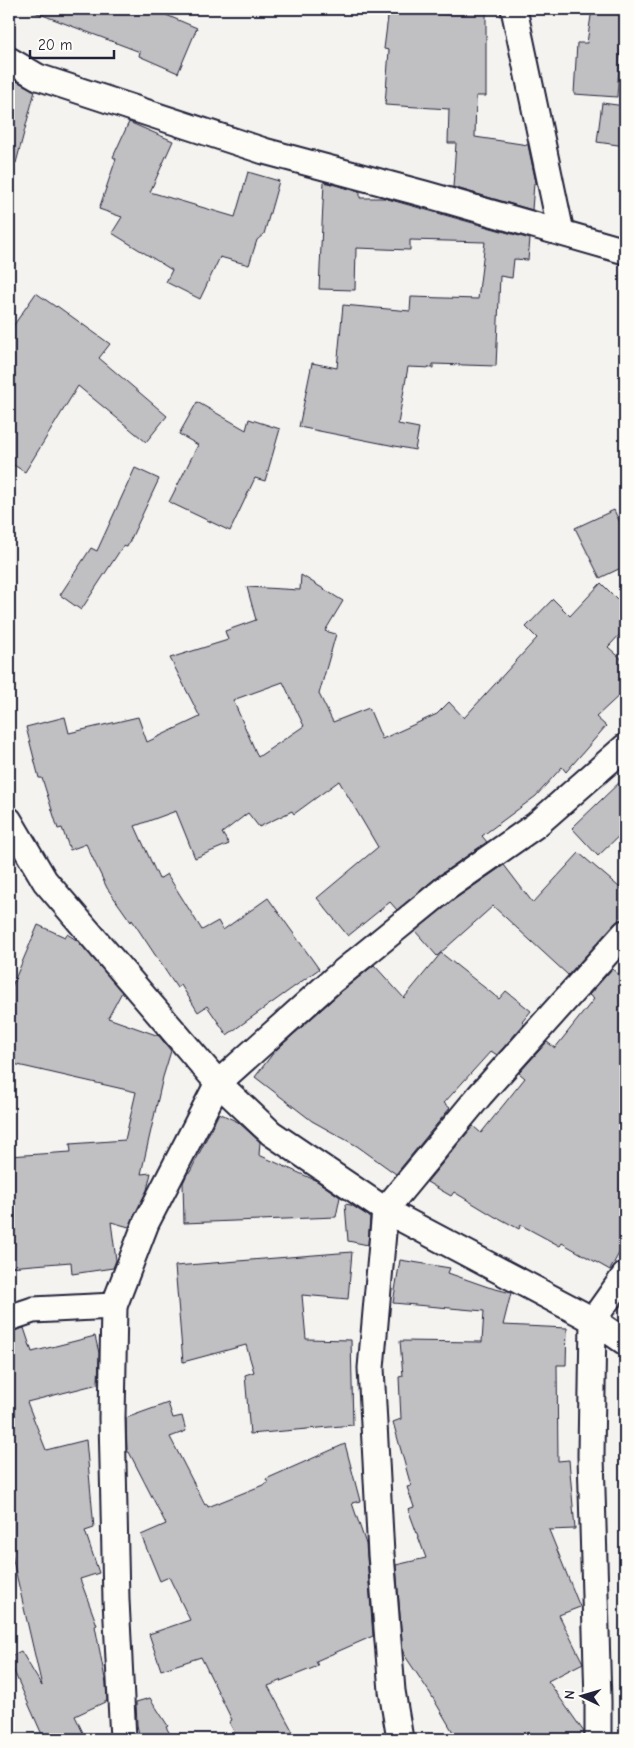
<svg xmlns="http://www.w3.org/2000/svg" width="634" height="1748" viewBox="0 0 634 1748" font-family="'Comic Neue',sans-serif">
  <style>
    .building { fill: #c0bfc2; stroke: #22223b; fill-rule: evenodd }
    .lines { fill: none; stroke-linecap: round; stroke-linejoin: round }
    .street-casing { stroke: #22223b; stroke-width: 29 }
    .street { stroke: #fdfcf7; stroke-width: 25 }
  </style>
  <rect width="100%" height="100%" fill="#f4f3ef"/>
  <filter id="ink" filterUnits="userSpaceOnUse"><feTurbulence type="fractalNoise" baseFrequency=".02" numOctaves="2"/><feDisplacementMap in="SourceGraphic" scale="10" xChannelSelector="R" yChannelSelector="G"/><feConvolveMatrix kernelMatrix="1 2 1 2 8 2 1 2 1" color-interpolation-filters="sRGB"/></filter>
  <g filter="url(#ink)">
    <g class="building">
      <polygon points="32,9 152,9 197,28 178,73 139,56 140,52 32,11"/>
      <polygon points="389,9 448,15 448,9 486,9 486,96 476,96 475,137 528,145 536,183 534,183 532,210 453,187 456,143 448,143 449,109 385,105 389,50 384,49"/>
      <polygon points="592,9 623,9 617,97 574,94 577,43 587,43"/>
      <polygon points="9,77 35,91 16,163 9,162"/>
      <polygon points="602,103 625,106 625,146 597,142"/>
      <polygon points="129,122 173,141 150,192 235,217 248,172 279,181 264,234 257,240 249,265 220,257 200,299 166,282 172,270 112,233 122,217 99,209 116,159 113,157"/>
      <polygon points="324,182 360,192 360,198 384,198 530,239 528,260 514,259 512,278 500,276 496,366 433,364 433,368 408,367 398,424 419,428 415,450 299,427 312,363 337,368 343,305 410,311 411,297 478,299 485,242 410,240 410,250 356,248 355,290 319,289"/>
      <polygon points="36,293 56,307 57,306 110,344 99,358 167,416 146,442 78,386 25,472 9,462 9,332"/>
      <polygon points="197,402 246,430 249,419 280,429 265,481 255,478 230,531 169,502 198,445 179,434"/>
      <polygon points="135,468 159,479 127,547 123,546 81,610 60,595 91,548 97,551"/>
      <polygon points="614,510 625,533 625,566 600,578 575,528"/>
      <path d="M301,575L343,601L325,631L336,634L319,694L333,722L369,708L382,739L437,714L449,702L464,718L537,638L526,627L553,599L570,616L601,583L625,607V629L608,647L625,662V690L596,717L606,726L566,772L562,767L536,796L482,836L487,842L438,876L397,910L390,902L348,936L317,898L378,847L339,781L294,814L292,811L259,827L248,813L222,833L229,844L195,858L176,811L135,826L159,879L167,874L202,930L218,921L223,930L268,898L319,969L227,1035L207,1006L198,1012L181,985L177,988L132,920L131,922L107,888L86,844L70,850L62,828L58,829L42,778H39L26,727L65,717L69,733L138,717L147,742L200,717L170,658L228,640L225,631L256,620L247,587L300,590ZM283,682L304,726L258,757L233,700Z"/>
      <polygon points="625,777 625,830 598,856 572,828"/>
      <polygon points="579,853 625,892 625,913 568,975 493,906 437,956 415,931 455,899 504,865 533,903"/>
      <polygon points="38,925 65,937 67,934 78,941 122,992 108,1018 159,1036 171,1051 163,1077 141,1174 151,1173 147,1190 129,1227 111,1222 116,1260 113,1268 72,1274 71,1262 9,1267 9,1156 71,1152 70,1144 125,1140 136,1092 9,1063 9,993"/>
      <polygon points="441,953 499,999 506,991 531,1011 522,1022 524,1024 497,1055 491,1051 444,1103 450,1108 396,1174 357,1146 312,1121 255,1077 274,1052 342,991 374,965 404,998"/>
      <polygon points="612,969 625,979 625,1242 610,1270 562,1243 560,1246 521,1225 519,1229 497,1217 497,1218 454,1192 451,1196 427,1182 473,1126 481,1133 525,1078 519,1073 547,1042 555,1048 594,999 589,995"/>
      <polygon points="219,1113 238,1122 260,1142 259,1155 317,1181 340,1197 336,1217 184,1223 183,1183 188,1172 190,1172"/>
      <polygon points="345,1204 351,1205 370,1217 368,1245 348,1241"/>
      <polygon points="352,1252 348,1299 302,1295 306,1339 351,1340 353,1425 250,1434 245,1375 254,1372 246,1345 183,1362 175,1266"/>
      <polygon points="400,1260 450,1268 448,1273 488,1287 511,1293 503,1325 567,1328 566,1365 557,1365 558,1461 569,1460 575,1529 549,1530 580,1607 559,1615 583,1663 548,1681 584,1732 584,1739 457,1739 430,1693 403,1653 396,1565 426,1558 408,1509 414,1507 407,1487 411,1486 393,1422 401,1419 399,1377 403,1376 400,1341 482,1342 484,1311 393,1303"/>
      <polygon points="24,1328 32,1352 95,1336 99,1353 98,1384 27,1402 46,1450 86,1440 94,1528 85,1531 99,1573 80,1579 97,1625 95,1626 106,1684 107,1701 75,1716 86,1739 44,1739 9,1660 9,1657 21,1651 42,1686 9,1543 9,1332"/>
      <polygon points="168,1403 173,1418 182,1416 186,1431 170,1437 205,1505 207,1504 208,1507 268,1483 266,1479 345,1444 360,1501 352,1503 366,1544 373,1636 316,1661 318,1666 268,1686 293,1732 280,1739 238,1739 229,1722 232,1720 201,1657 161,1670 149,1634 190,1620 169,1577 160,1581 141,1535 166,1524 129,1452 127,1452 126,1418"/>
      <polygon points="150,1698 168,1726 166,1727 173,1739 140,1739 137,1725 136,1702"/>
    </g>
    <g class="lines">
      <defs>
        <g id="street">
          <polyline points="514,9 561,232"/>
          <polyline points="9,60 38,77 264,151 425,194 625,251"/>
          <polyline points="9,820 45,881 218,1083 271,1133 385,1210 593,1320 625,1342"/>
          <polyline points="9,1318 33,1310 114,1306"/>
          <polyline points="123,1739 116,1600 112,1418 114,1306 146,1223 218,1083 333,980 446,888 536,825 625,747"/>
          <polyline points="400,1739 392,1691 381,1554 371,1368 385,1210 480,1095 625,933"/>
          <polyline points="598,1739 598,1701 591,1456 593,1320 625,1275"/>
        </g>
      </defs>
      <use href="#street" class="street-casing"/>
      <use href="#street" class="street"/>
    </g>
  </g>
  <rect width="634" height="1748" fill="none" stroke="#fdfcf7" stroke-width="30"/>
  <rect x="15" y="15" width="604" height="1718" fill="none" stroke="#22223b" stroke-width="2" filter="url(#ink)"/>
  <g transform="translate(582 1696) rotate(275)" stroke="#fdfcf7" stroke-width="4" paint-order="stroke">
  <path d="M0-4L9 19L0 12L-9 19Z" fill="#22223b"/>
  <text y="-8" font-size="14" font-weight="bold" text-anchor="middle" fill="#22223b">N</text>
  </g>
  <path d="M30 50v8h84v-8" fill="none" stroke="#22223b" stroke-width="2.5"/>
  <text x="38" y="50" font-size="15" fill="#22223b" stroke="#fdfcf7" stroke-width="4" paint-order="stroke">20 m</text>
</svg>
